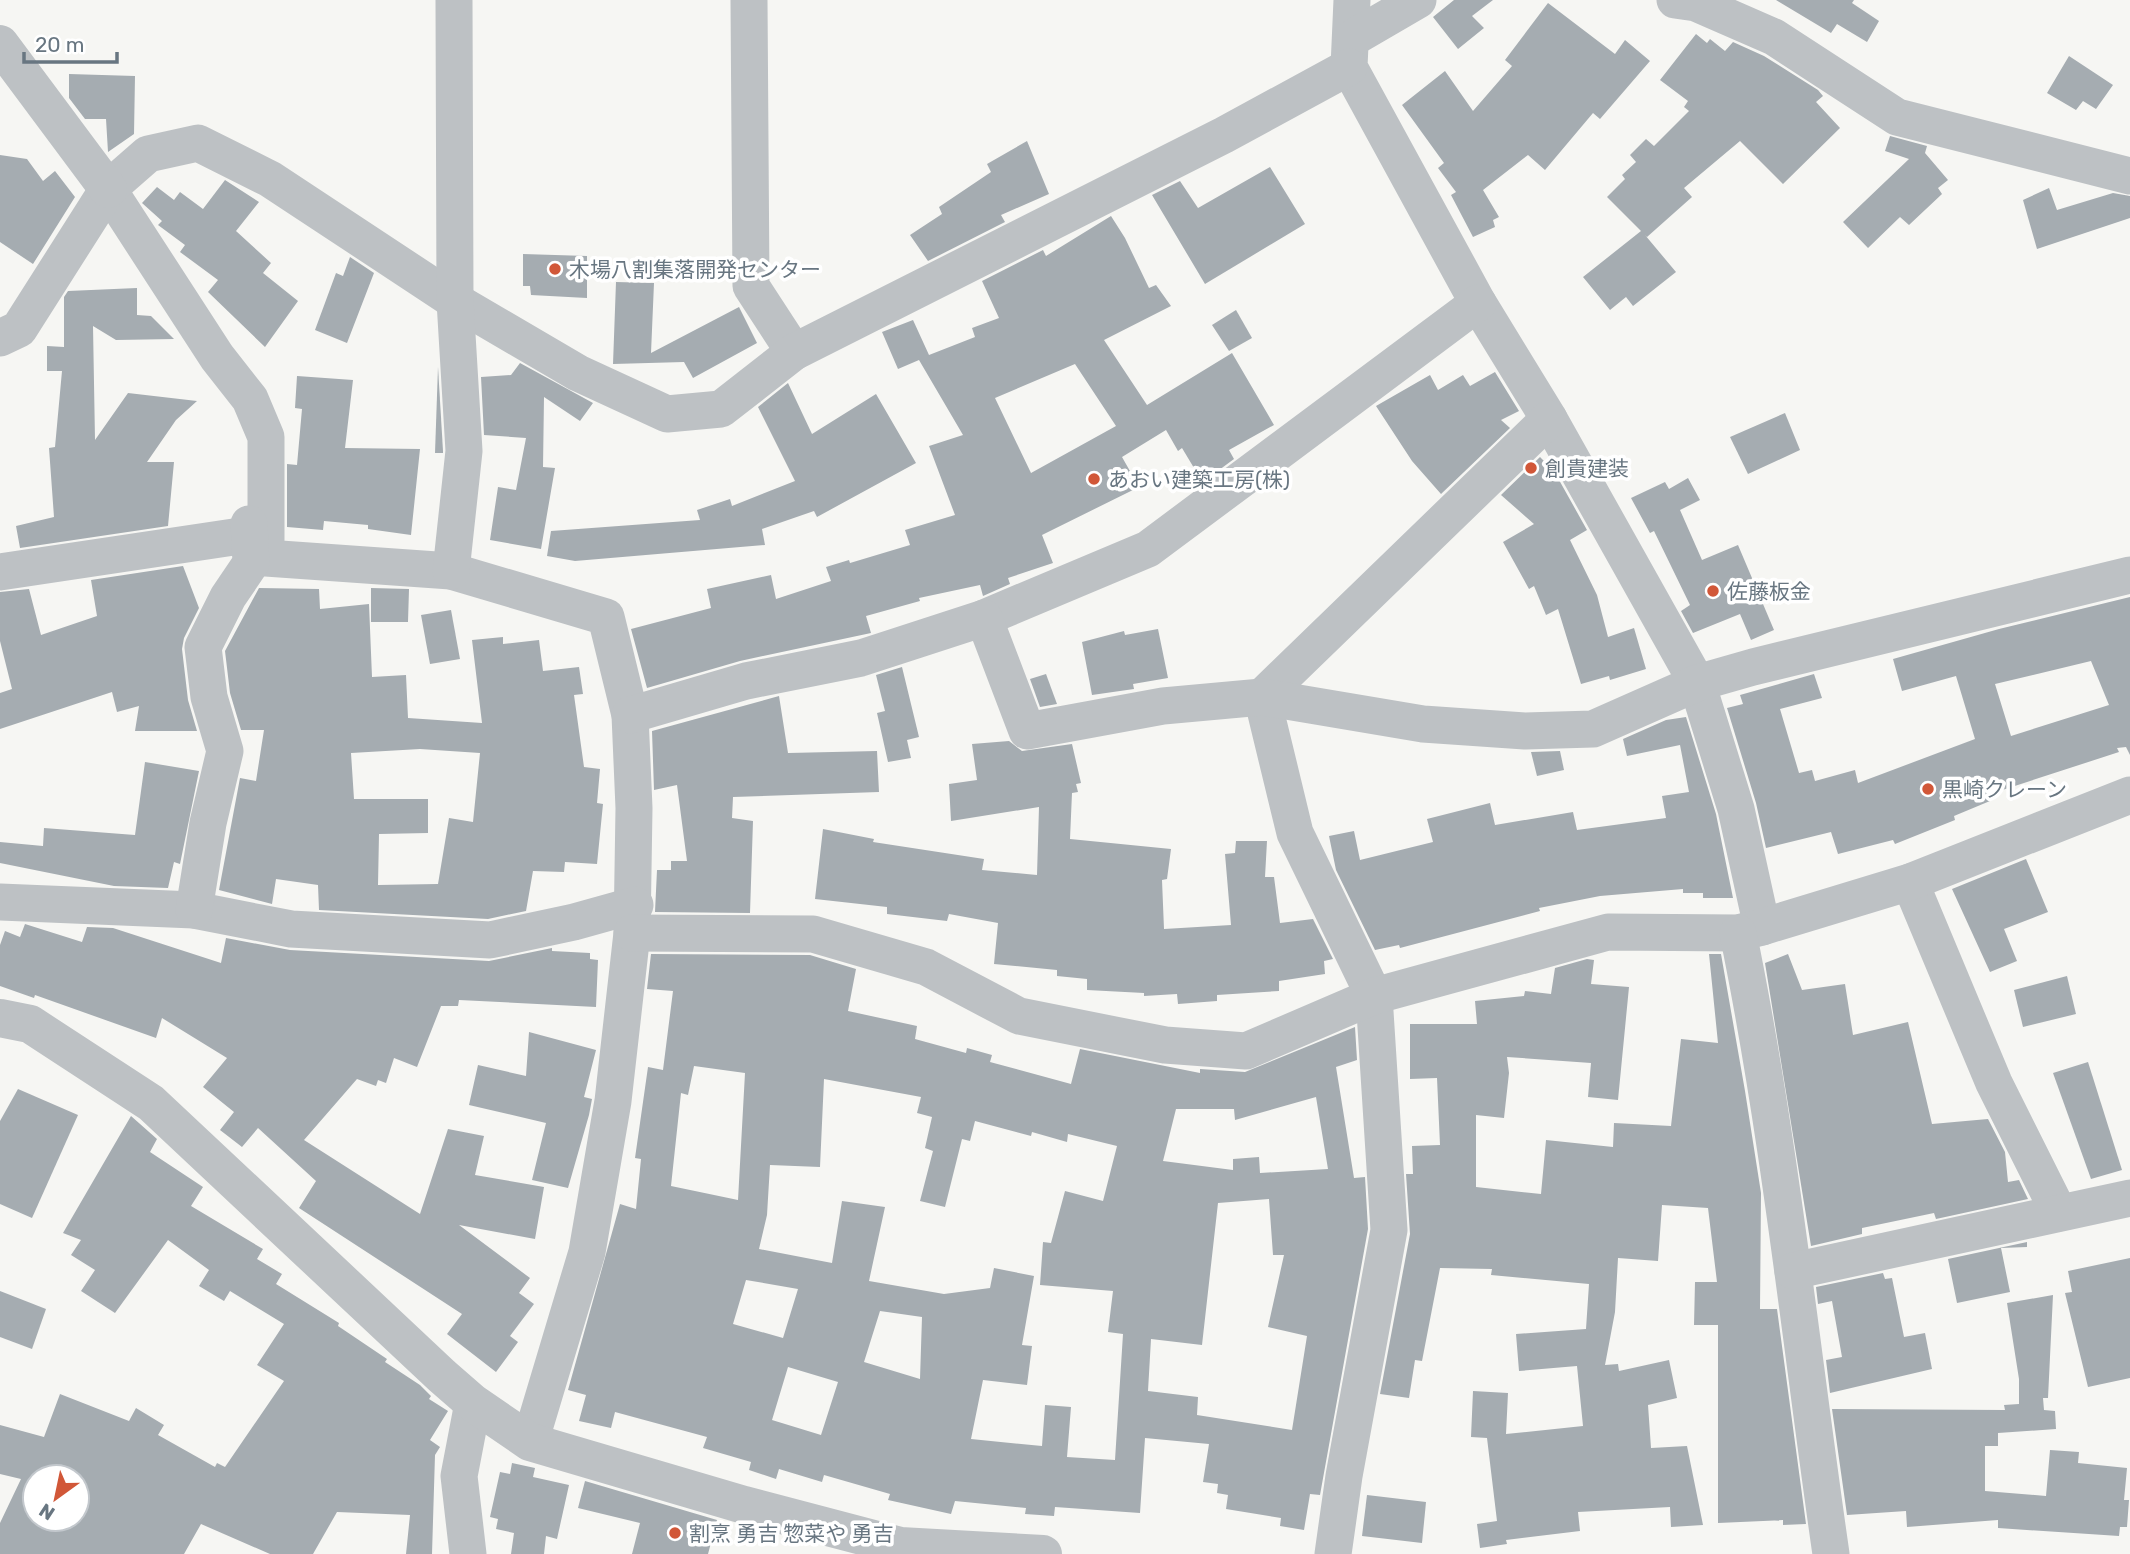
<svg xmlns="http://www.w3.org/2000/svg" width="2130" height="1554" viewBox="0 0 2130 1554" font-family="Rubik,'Noto Sans JP',sans-serif">
  <style>
    .building { fill: #a5acb1; fill-rule: evenodd }
    .lines { fill: none; stroke-linecap: round; stroke-linejoin: round }
    .minor { stroke: #bdc1c4; stroke-width: 37 }
    .tertiary { stroke: #bdc1c4; stroke-width: 38 }
    .poi-dot { fill: #d15738; stroke: #fff; stroke-width: 2.5 }
    .labels { text-anchor: middle; dominant-baseline: central; stroke-width: 7; stroke-linejoin: round; paint-order: stroke }
    .poi-label { font-size: 21px; fill: #687681; stroke: #fff; text-anchor: start }
  </style>
  <rect width="100%" height="100%" fill="#f6f6f3"/>
  <g class="building">
    <polygon points="1454,0 1493,0 1472,16 1484,28 1458,49 1433,17"/>
    <polygon points="1776,0 1854,0 1852,3 1879,21 1867,42 1837,24 1831,33"/>
    <polygon points="1548,3 1615,54 1625,40 1650,61 1600,119 1593,113 1545,170 1528,155 1483,190 1499,217 1493,220 1495,227 1473,237 1451,195 1456,192 1438,168 1444,163 1402,105 1445,71 1473,111 1512,66 1505,60"/>
    <polygon points="1696,34 1707,43 1710,39 1725,51 1733,42 1764,56 1818,90 1823,96 1816,102 1840,128 1783,184 1740,141 1684,188 1692,197 1647,237 1645,235 1676,272 1633,306 1626,297 1610,310 1583,277 1641,231 1607,197 1625,179 1622,175 1636,162 1630,155 1646,139 1654,146 1689,111 1684,107 1688,101 1660,80"/>
    <polygon points="2069,56 2113,85 2096,109 2083,101 2076,110 2047,93"/>
    <polygon points="69,74 135,76 134,134 108,152 106,119 85,119 69,98"/>
    <polygon points="1890,136 1927,146 1925,153 1948,180 1938,188 1942,194 1909,225 1900,217 1868,248 1843,222 1909,159 1885,151"/>
    <polygon points="1027,141 1049,194 1001,215 1005,222 928,261 910,235 942,214 939,207 991,172 987,164"/>
    <polygon points="0,155 27,159 43,181 55,171 75,197 33,264 0,242"/>
    <polygon points="1270,167 1305,224 1205,284 1152,195 1180,181 1198,208"/>
    <polygon points="225,180 259,202 236,231 271,263 263,273 298,301 265,347 208,292 218,280 180,252 185,245 158,225 162,221 142,203 157,187 174,200 180,192 203,209"/>
    <polygon points="2049,188 2057,210 2113,193 2130,196 2130,218 2037,249 2023,200"/>
    <path d="M1111,216L1125,238L1149,288L1156,285L1171,306L1104,340L1147,405L1232,353L1274,425L1229,450L1234,459L1215,473L1213,469L1200,478L1182,448L1178,451L1166,430L1122,457L1139,487L1042,535L1053,563L1008,578L1010,584L983,596L980,585L919,598L920,601L866,616L871,633L740,661L647,688L631,629L711,608L707,589L771,575L776,599L831,581L826,567L849,560L850,563L910,545L905,530L955,515L929,446L963,435L919,360L898,369L882,332L913,320L929,355L975,337L972,328L999,318L982,281L1043,250L1046,256ZM1075,364L1116,426L1031,473L995,398Z"/>
    <polygon points="523,254 587,256 587,298 531,295 530,286 523,286"/>
    <polygon points="350,257 374,273 347,343 315,330 336,273 343,276"/>
    <polygon points="616,282 654,283 651,353 739,307 757,343 693,378 684,362 613,364"/>
    <polygon points="137,288 137,315 151,316 174,339 116,340 93,326 95,440 128,393 197,401 176,420 147,462 174,462 168,526 20,548 16,526 54,517 49,448 55,447 62,371 47,371 47,346 64,347 64,297 68,291"/>
    <polygon points="1236,310 1252,338 1229,351 1212,325"/>
    <polygon points="520,363 593,403 580,421 544,397 543,467 555,468 541,549 490,540 498,487 516,490 526,438 484,435 481,377 511,375"/>
    <polygon points="438,367 443,451 443,453 435,453"/>
    <polygon points="1495,372 1519,411 1501,420 1510,428 1441,494 1412,461 1376,406 1430,375 1438,390 1463,375 1470,386"/>
    <polygon points="297,376 353,380 345,448 420,449 411,535 368,529 368,525 324,521 323,530 287,527 287,464 297,465 302,409 295,408"/>
    <polygon points="788,383 812,434 876,394 916,463 817,517 814,511 762,529 765,545 575,561 547,556 551,531 700,520 697,510 730,499 732,506 795,481 758,407"/>
    <polygon points="1785,413 1800,450 1748,474 1730,437"/>
    <polygon points="1540,457 1554,471 1587,530 1570,540 1597,595 1608,637 1634,628 1646,669 1610,680 1609,676 1581,684 1558,609 1546,615 1534,586 1529,589 1503,542 1534,524 1501,495"/>
    <polygon points="1688,478 1700,500 1680,510 1702,560 1738,545 1774,630 1751,640 1740,614 1693,633 1681,611 1690,605 1654,531 1650,533 1631,498 1665,482 1669,489"/>
    <polygon points="183,566 199,608 184,638 182,649 188,700 197,731 135,731 139,706 117,712 112,692 0,729 0,693 12,689 0,641 0,592 29,589 41,635 97,616 91,580"/>
    <path d="M259,588L319,589L320,609L369,604L372,677L406,675L408,718L482,723L472,640L503,637V644L539,640L543,671L579,667L583,694L574,695L584,767L600,769L597,803L603,804L597,864L565,862L564,872L533,871L526,911L488,919L319,910L318,885L276,879L272,904L219,890L240,778L256,781L264,730H241L230,693L225,651ZM420,749L480,753L473,822L449,818L438,884L378,885L379,834L428,833V799H354L351,753Z"/>
    <polygon points="371,588 409,589 408,622 371,622"/>
    <path d="M2130,597V755L2126,747L2117,748L2119,752L1987,795L1990,801L1954,816L1955,820L1895,844L1893,840L1838,854L1831,832L1766,848L1756,803L1727,708L1743,704L1740,695L1814,674L1822,698L1780,709L1799,773L1812,770L1815,781L1855,770L1858,783L1975,739L1956,676L1902,691L1893,659L1999,629ZM2091,661L2109,705L2011,736L1995,684Z"/>
    <polygon points="451,610 460,659 430,664 421,615"/>
    <polygon points="1158,629 1168,678 1133,684 1134,689 1092,695 1082,642 1124,631 1125,635"/>
    <polygon points="902,667 919,737 907,740 911,758 888,762 877,713 885,711 876,675"/>
    <polygon points="1046,674 1057,704 1040,707 1030,679"/>
    <polygon points="779,696 788,753 877,751 879,792 733,797 732,818 753,821 750,913 655,912 657,870 671,870 671,861 687,861 677,785 654,790 652,731"/>
    <polygon points="1686,717 1716,814 1733,898 1703,898 1703,893 1683,893 1683,889 1600,896 1539,908 1540,911 1400,948 1399,945 1375,950 1336,870 1329,836 1354,831 1360,860 1433,842 1427,819 1490,803 1495,825 1573,812 1577,830 1666,818 1662,796 1689,792 1680,745 1627,756 1623,739 1666,720"/>
    <polygon points="1009,741 1022,751 1072,744 1081,783 1076,784 1078,792 1072,793 1070,839 1171,849 1167,879 1162,880 1164,929 1231,925 1225,854 1235,853 1236,841 1267,841 1265,877 1274,877 1280,923 1313,919 1333,959 1324,961 1325,974 1279,981 1279,991 1217,995 1217,1001 1178,1004 1177,994 1144,996 1144,993 1087,990 1087,979 1057,976 1057,970 994,964 998,923 949,914 947,921 887,914 887,907 815,899 823,829 874,839 873,842 984,859 982,870 1037,875 1039,807 951,821 949,784 977,780 972,744"/>
    <polygon points="1560,751 1564,770 1537,776 1531,752"/>
    <polygon points="145,762 199,771 180,864 174,862 168,888 114,886 0,863 0,842 43,846 44,828 135,835"/>
    <polygon points="2026,859 2048,912 2004,929 2017,961 1990,972 1952,889"/>
    <polygon points="25,924 82,942 87,927 113,928 221,963 226,938 290,950 489,961 552,948 552,951 590,953 590,959 598,960 596,1007 459,1000 458,1006 441,1006 417,1067 394,1058 386,1083 378,1080 376,1086 357,1079 304,1140 420,1214 448,1129 484,1136 475,1175 544,1187 535,1239 459,1225 530,1278 519,1293 534,1304 510,1336 518,1342 496,1372 447,1334 462,1314 299,1208 316,1181 258,1128 242,1147 220,1130 234,1112 203,1087 227,1058 162,1018 156,1038 35,995 34,998 0,986 0,945 5,931 20,937"/>
    <path d="M651,954L810,955L856,969L848,1011L917,1026L915,1039L966,1053L967,1048L992,1055L990,1062L1071,1084L1080,1049L1200,1073V1069L1245,1072L1355,1027L1357,1060L1336,1067L1354,1178L1365,1177L1368,1229L1320,1495L1310,1494L1304,1530L1280,1526L1281,1518L1226,1509L1228,1495L1217,1493L1218,1484L1203,1482L1209,1444L1145,1438L1140,1513L1055,1507L1054,1516L1025,1514L1026,1508L955,1501L951,1514L888,1500L890,1494L824,1475L822,1482L779,1469L776,1479L749,1470L751,1462L703,1448L707,1437L615,1412L611,1428L579,1421L586,1395L568,1390L620,1204L636,1209L641,1159L635,1158L648,1067L663,1070L673,991L647,989ZM694,1066L745,1073L738,1200L671,1186L681,1093L688,1095ZM824,1079L921,1097L917,1113L932,1117L925,1148L933,1151L920,1201L945,1207L962,1139L970,1141L975,1121L1031,1136L1032,1132L1067,1142L1068,1134L1117,1146L1103,1201L1065,1191L1051,1243L1043,1242L1040,1285L1113,1291L1108,1332L1123,1334L1115,1460L1067,1457L1071,1407L1045,1405L1042,1446L971,1439L983,1380L1027,1385L1032,1346L1022,1345L1034,1276L994,1268L990,1288L944,1294L869,1281L885,1207L842,1201L832,1263L759,1249L767,1215L770,1165L820,1167ZM1316,1097L1328,1169L1260,1173L1259,1157L1233,1159V1170L1163,1161L1176,1109H1234L1235,1120ZM1269,1199L1273,1255H1284L1268,1327L1307,1336L1292,1430L1197,1415L1198,1397L1148,1391L1151,1339L1202,1345L1218,1203ZM746,1280L798,1289L783,1338L733,1324ZM880,1311L922,1317L920,1379L864,1362ZM788,1367L838,1382L821,1435L772,1420Z"/>
    <polygon points="1709,954 1721,954 1745,1091 1761,1193 1760,1309 1777,1309 1806,1524 1783,1525 1783,1520 1718,1523 1718,1325 1694,1325 1695,1282 1717,1282 1708,1208 1662,1205 1658,1261 1618,1258 1615,1312 1605,1365 1618,1364 1619,1371 1669,1360 1677,1398 1648,1405 1651,1448 1687,1446 1703,1525 1671,1527 1670,1507 1578,1512 1580,1531 1506,1540 1507,1544 1480,1548 1477,1524 1497,1521 1487,1438 1471,1437 1473,1391 1508,1393 1506,1434 1583,1426 1577,1366 1519,1371 1516,1334 1586,1329 1589,1284 1491,1275 1492,1269 1440,1268 1422,1361 1415,1360 1409,1398 1380,1394 1410,1234 1406,1174 1413,1174 1412,1146 1440,1145 1437,1078 1410,1079 1410,1024 1477,1024 1475,1001 1524,996 1525,991 1551,994 1555,968 1587,959 1594,960 1591,984 1629,987 1618,1100 1588,1097 1591,1063 1507,1057 1509,1073 1504,1118 1476,1115 1476,1187 1541,1194 1546,1140 1613,1147 1614,1123 1671,1126 1681,1039 1718,1043"/>
    <polygon points="1788,954 1802,990 1845,984 1853,1035 1908,1022 1932,1124 1988,1119 2005,1152 2008,1182 2019,1180 2028,1199 1936,1219 1934,1213 1862,1228 1862,1234 1811,1246 1765,963"/>
    <polygon points="2067,976 2076,1014 2023,1027 2014,990"/>
    <polygon points="529,1032 596,1050 584,1097 592,1099 589,1115 568,1188 532,1180 546,1123 469,1105 478,1065 526,1076"/>
    <polygon points="2088,1062 2122,1170 2091,1179 2053,1073"/>
    <polygon points="18,1089 78,1115 32,1218 0,1204 0,1121"/>
    <path d="M131,1116L157,1139L150,1152L203,1187L191,1206L263,1249L257,1259L282,1274L276,1284L339,1323L338,1326L387,1359L385,1362L420,1385L431,1396L429,1399L448,1411L430,1440L440,1447L435,1455L432,1554H406L410,1515L337,1512L313,1554H270L201,1524L184,1554H0V1523L21,1479L0,1474V1425L44,1437L60,1394L129,1421L136,1408L164,1425L158,1435L215,1467L217,1463L225,1467L284,1381L257,1365L284,1324L230,1291L224,1301L199,1286L209,1270L168,1240L115,1313L81,1291L95,1270L71,1255L81,1240L63,1233ZM35,1477H77V1519H35Z"/>
    <polygon points="2027,1242 2027,1247 2001,1248 2010,1292 1957,1303 1948,1259"/>
    <polygon points="2130,1258 2130,1378 2088,1387 2065,1293 2072,1292 2068,1271"/>
    <polygon points="1883,1273 1885,1279 1892,1278 1904,1337 1925,1333 1932,1369 1830,1393 1826,1360 1842,1357 1832,1301 1818,1304 1816,1287"/>
    <polygon points="0,1291 46,1309 32,1349 0,1337"/>
    <polygon points="2053,1295 2048,1398 2043,1398 2044,1410 2055,1411 2056,1429 1998,1433 1998,1446 1985,1446 1985,1491 2046,1496 2050,1450 2079,1452 2078,1463 2127,1468 2124,1500 2129,1500 2127,1527 2120,1527 2119,1536 1998,1528 1998,1520 1907,1527 1906,1511 1847,1515 1832,1409 2005,1410 2004,1405 2019,1404 2019,1379 2007,1303"/>
    <polygon points="512,1463 535,1468 533,1477 569,1485 557,1539 546,1536 544,1554 511,1554 514,1533 496,1529 498,1519 490,1517 500,1472 510,1474"/>
    <polygon points="585,1481 717,1520 708,1554 632,1554 640,1523 578,1508"/>
    <polygon points="1367,1495 1426,1502 1422,1543 1362,1536"/>
  </g>
  <g class="lines">
    <g class="minor">
      <polyline points="749,0 751,286 794,352"/>
      <polyline points="1352,0 1349,67 1478,303 1549,419 1697,683 1736,809 1762,927"/>
      <polyline points="1675,0 1696,3 1774,37 1897,117 2130,176"/>
      <polyline points="1351,39 1418,0"/>
      <polyline points="108,189 217,357 250,399 266,437 266,558 451,571 606,617 630,715 634,808 632,933 613,1101 587,1252 530,1442"/>
      <polyline points="0,338 19,329 108,189 148,154 198,143 270,179 455,301 578,373 667,414 721,409 794,352 1224,135 1349,67"/>
      <polyline points="451,571 464,451 455,301 454,0"/>
      <polyline points="0,572 247,535"/>
      <polyline points="984,618 1148,549 1478,303"/>
      <polyline points="1262,697 1295,833 1374,996 1389,1230 1344,1476 1333,1554"/>
      <polyline points="1262,697 1549,419"/>
      <polyline points="630,715 746,681 861,658 984,618 1027,731 1163,706 1262,697 1423,724 1525,731 1593,729 1697,683 1753,667 2130,575"/>
      <polyline points="1910,882 1994,1083 2059,1213"/>
      <polyline points="0,902 194,910 291,929 490,940 574,922 635,905"/>
      <polyline points="194,910 208,823 225,751 209,697 203,647 228,597 251,563 249,524"/>
      <polyline points="632,933 813,934 926,967 1019,1016 1165,1045 1246,1051 1374,996 1608,932 1738,933 1762,927 1910,882 2130,795"/>
      <path d="M1738,933C1780,1138 1801,1347 1831,1554"/>
      <polyline points="1793,1271 2130,1198"/>
      <polyline points="468,1554 459,1476 473,1403"/>
    </g>
    <g class="tertiary">
      <polyline points="0,44 108,189"/>
      <polyline points="0,1018 30,1024 151,1103 442,1376 473,1403 530,1442 744,1505 900,1546 1043,1554"/>
    </g>
  </g>
  <g class="poi-dot">
    <circle cx="555" cy="269" r="7"/>
    <circle cx="1531" cy="468" r="7"/>
    <circle cx="1094" cy="479" r="7"/>
    <circle cx="1713" cy="591" r="7"/>
    <circle cx="1928" cy="789" r="7"/>
    <circle cx="675" cy="1533" r="7"/>
  </g>
  <g class="labels">
    <g class="poi-label">
      <text x="569" y="269">木場八割集落開発センター</text>
      <text x="1545" y="468">創貴建装</text>
      <text x="1108" y="479">あおい建築工房(株)</text>
      <text x="1727" y="591">佐藤板金</text>
      <text x="1942" y="789">黒崎クレーン</text>
      <text x="689" y="1533">割烹 勇吉 惣菜や 勇吉</text>
    </g>
  </g>
  <g transform="translate(56 1498) rotate(213)"><circle r="33" fill="#ffffff" stroke="#c3c8cd" stroke-width="2"/>
  <path d="M0-5L12 26L0 18L-12 26Z" fill="#d15738"/>
  <text y="-10" font-size="19" font-weight="bold" text-anchor="middle" fill="#687681">N</text>
  </g>
  <path d="M24 52v10h93v-10" fill="none" stroke="#687681" stroke-width="3.5"/>
  <text x="35" y="52" font-size="21" fill="#687681" stroke="#ffffff" stroke-width="5" paint-order="stroke">20 m</text>
</svg>
